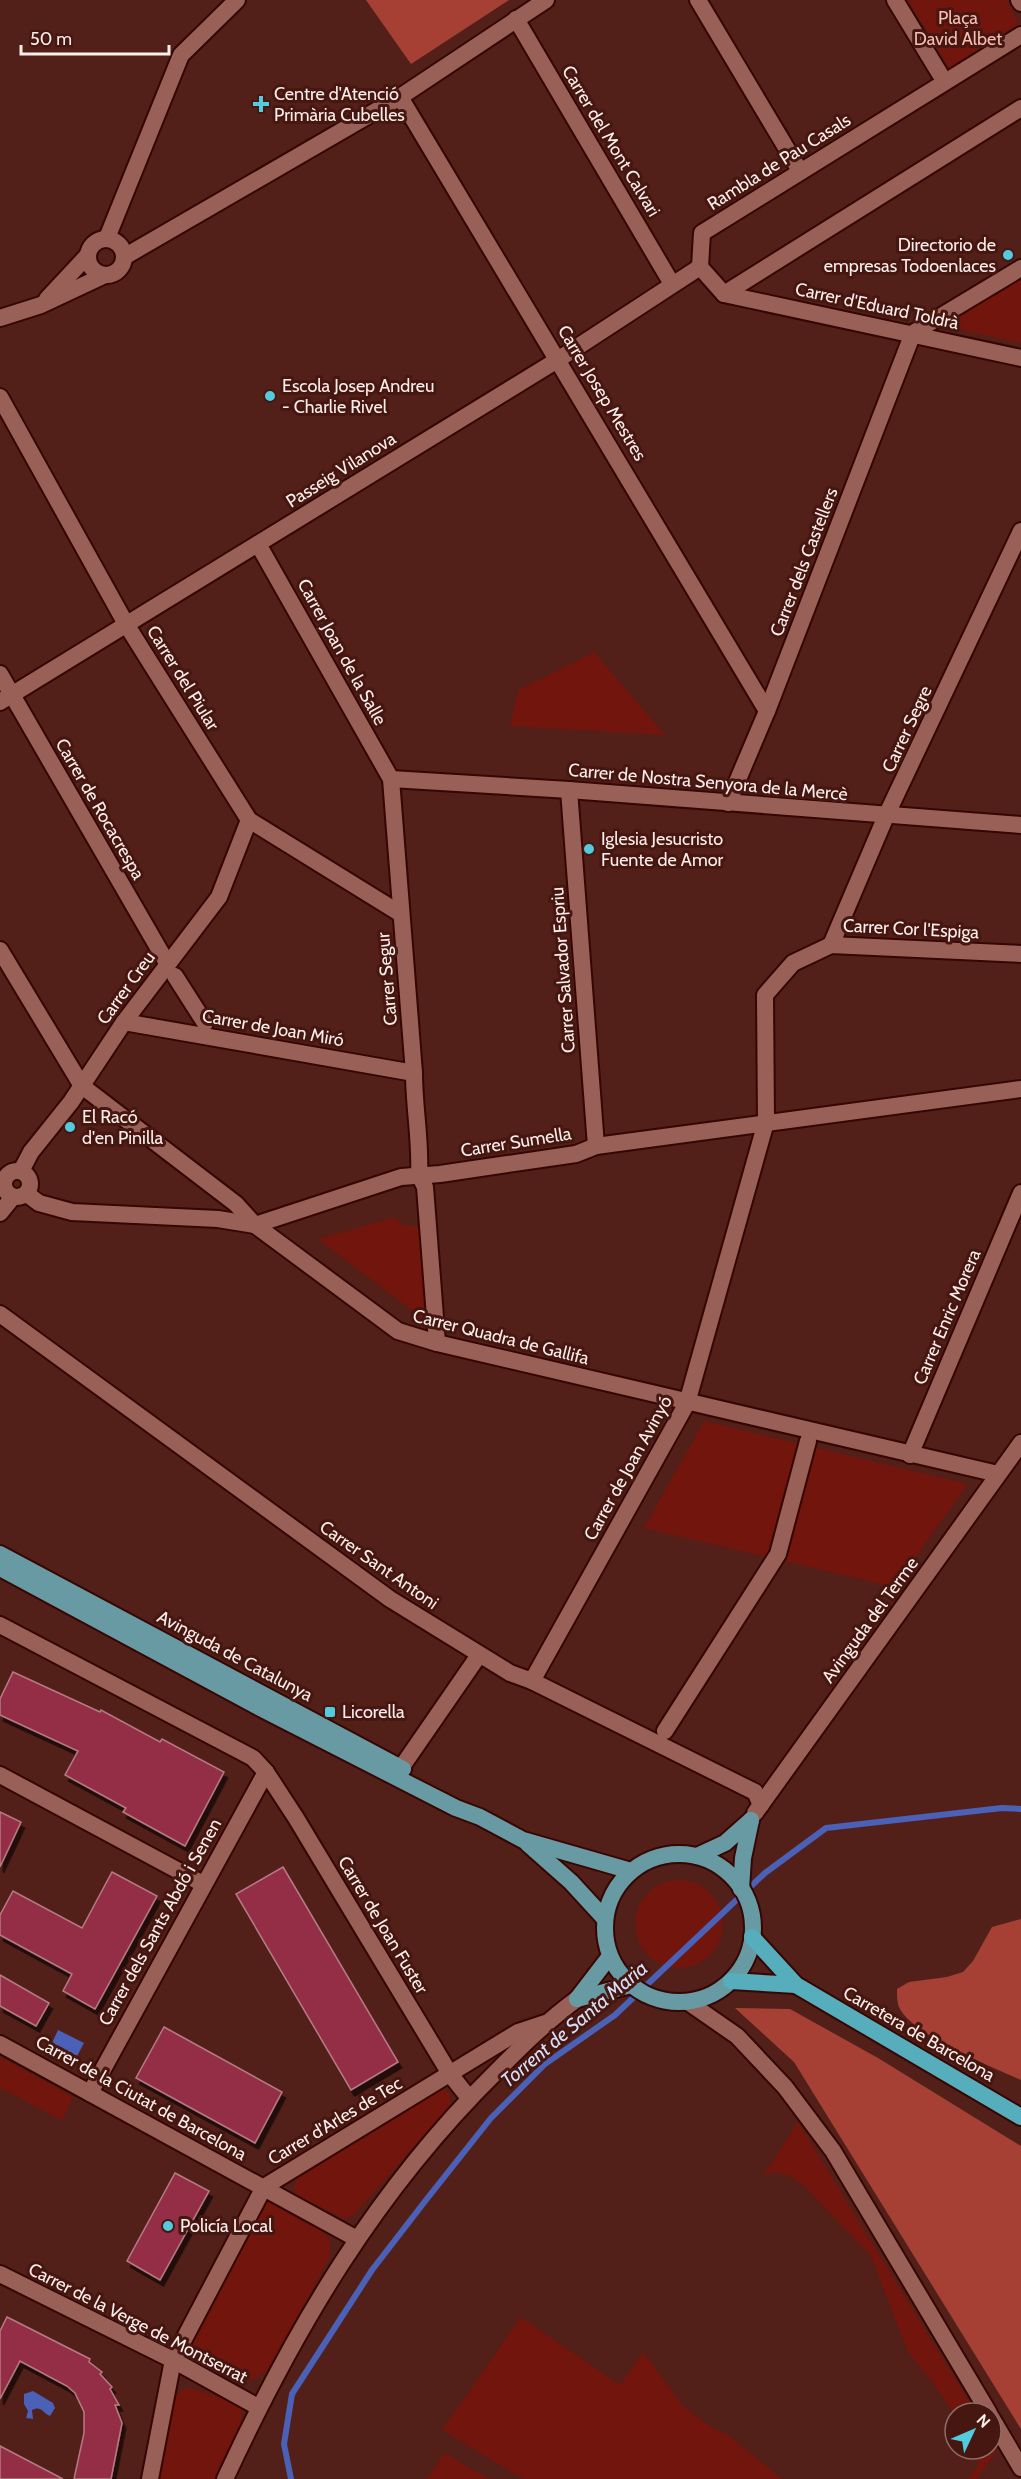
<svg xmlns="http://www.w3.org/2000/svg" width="1021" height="2479" viewBox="0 0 1021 2479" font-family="Cabin,sans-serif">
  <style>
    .green { fill: #71150d }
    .forest { fill: #a74034 }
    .water { fill: #4a61b7 }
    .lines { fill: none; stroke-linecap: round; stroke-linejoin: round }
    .stream { stroke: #4a61b7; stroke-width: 6 }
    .building { fill: #942e47; stroke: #b67a83; stroke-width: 1.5; filter: url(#shadow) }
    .pedestrian-casing { stroke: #350603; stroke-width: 20 }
    .minor-casing { stroke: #350603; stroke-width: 20 }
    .tertiary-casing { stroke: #350603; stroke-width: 20 }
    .secondary-casing { stroke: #350603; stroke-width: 20 }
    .primary-casing { stroke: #350603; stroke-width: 20 }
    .trunk-casing { stroke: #350603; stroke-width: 20 }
    .pedestrian { stroke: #996057; stroke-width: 16 }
    .minor { stroke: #996057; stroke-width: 16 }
    .tertiary { stroke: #996057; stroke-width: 16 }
    .secondary { stroke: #996057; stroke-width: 16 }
    .primary { stroke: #679aa2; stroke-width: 16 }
    .trunk { stroke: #56adbb; stroke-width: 16 }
    .poi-dot { fill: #54cadd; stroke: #461610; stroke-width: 2 }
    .labels { text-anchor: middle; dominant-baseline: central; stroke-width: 6; stroke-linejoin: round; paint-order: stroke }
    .park-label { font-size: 18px; fill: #f5bdb3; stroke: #461610 }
    .poi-label { font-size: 18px; fill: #faedea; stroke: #461610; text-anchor: start }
    .street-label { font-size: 18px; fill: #faedea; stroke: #461610 }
    .water-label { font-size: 20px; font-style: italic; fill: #d7dff7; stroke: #461610 }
  </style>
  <defs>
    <filter id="shadow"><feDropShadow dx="3.5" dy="6" stdDeviation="0" flood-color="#0009"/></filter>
  </defs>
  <rect width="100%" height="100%" fill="#522019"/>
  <g class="green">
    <polygon points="908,0 1006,0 1019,23 949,68"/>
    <polygon points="1021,268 1021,343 929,323"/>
    <polygon points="594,652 665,735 510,726 518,690"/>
    <polygon points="396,1217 402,1225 420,1226 430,1324 318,1239"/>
    <polygon points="704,1421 968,1484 894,1587 644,1528"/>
    <circle cx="679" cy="1924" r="44"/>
    <polygon points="0,2057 73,2097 62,2120 0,2088"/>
    <polygon points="440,2089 449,2091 451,2104 354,2215 344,2219 297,2195 294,2189 297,2177 427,2095"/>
    <polygon points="798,2122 976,2413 955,2413 955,2415 930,2379 908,2352 871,2256 803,2185 788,2175 773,2172 763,2176"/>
    <polygon points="267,2202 275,2202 322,2230 330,2241 330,2257 268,2370 254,2379 243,2381 199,2360 193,2353 190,2340 261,2207"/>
    <polygon points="521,2317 620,2385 643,2352 684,2407 711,2427 727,2434 782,2479 523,2479 442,2430"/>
    <path d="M190,2388L228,2400L241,2408C247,2426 224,2461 216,2479H155L170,2402L182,2390Z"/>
    <polygon points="991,2437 996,2452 977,2479 968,2479 978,2465 975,2449 991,2449"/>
    <polygon points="444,2453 489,2479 427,2479"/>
  </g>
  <g class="forest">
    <polygon points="366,0 509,0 411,64"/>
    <path d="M1021,1919V2080C993,2067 911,2035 899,2007C897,2002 897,1994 897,1989L909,1982L947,1977L963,1972L973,1961L992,1927Z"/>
    <polygon points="735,2008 790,2009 878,2058 1021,2146 1021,2429 794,2062"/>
  </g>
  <g class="water">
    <polygon points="58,2030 84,2043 77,2056 52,2043"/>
    <path d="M33,2391L53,2403L55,2408L50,2416C43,2413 41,2405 32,2410L33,2419L26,2418L28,2411L24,2404V2394Z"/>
  </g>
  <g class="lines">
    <polyline class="stream" points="291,2479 284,2444 292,2394 372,2270 426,2200 491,2118 545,2064 615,2015 765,1873 826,1828 1002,1808 1021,1809"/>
  </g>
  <g class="building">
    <polygon points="13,1672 100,1712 101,1710 160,1742 162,1739 224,1772 185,1846 123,1812 126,1808 65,1775 78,1751 0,1715 0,1699"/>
    <polygon points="0,1812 21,1822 0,1867"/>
    <polygon points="283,1867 398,2062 351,2090 236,1894"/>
    <polygon points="112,1872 157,1896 95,2009 63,1991 72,1974 0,1935 0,1915 13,1891 82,1928"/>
    <polygon points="0,1975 49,2003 36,2026 0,2006"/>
    <polygon points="164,2027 282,2092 255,2143 136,2078"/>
    <polygon points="175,2173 209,2191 160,2280 127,2261"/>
    <polygon points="7,2317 90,2359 89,2362 102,2372 100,2374 112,2387 110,2389 119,2405 115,2405 122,2423 111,2479 74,2479 84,2433 84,2412 75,2393 67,2386 20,2361 0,2399 0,2331"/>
    <polygon points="0,2446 63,2479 0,2479"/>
  </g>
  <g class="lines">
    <defs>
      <g id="pedestrian">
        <polyline points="175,976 205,1023"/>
        <polyline points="419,1175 425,1187 437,1343"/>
        <polyline points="665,1731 778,1554 808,1441"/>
      </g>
      <g id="minor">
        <polyline points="698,0 800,171"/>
        <polyline points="895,0 940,74"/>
        <polyline points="1019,0 1021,3"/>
        <polyline points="516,19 672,284"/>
        <polyline points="1021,35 702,233 700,267 724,294 1021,108"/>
        <polyline points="400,97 767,711"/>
        <polyline points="124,257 400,97 546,0"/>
        <polyline points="724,294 1021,358"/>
        <polyline points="0,397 126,624 249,820 401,914"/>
        <path d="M258,544L391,779L414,1073C414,1108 421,1141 419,1175"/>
        <polyline points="0,674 167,963"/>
        <polyline points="0,702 559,359 700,267"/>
        <polyline points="391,779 569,790 1021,825"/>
        <polyline points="569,790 596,1146"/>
        <polyline points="728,803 767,711 913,333 1021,268"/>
        <polyline points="831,945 886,816 1021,531"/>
        <polyline points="0,950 82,1086 236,1204 255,1225 398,1331 437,1343 998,1474"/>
        <polyline points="124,1022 414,1073"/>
        <circle cx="17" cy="1184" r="13"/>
        <polyline points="21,1171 31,1152 71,1102 124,1022 219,897 249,820"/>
        <polyline points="27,1194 39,1203 72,1212 218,1219 255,1225 401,1177 440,1174 576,1154 596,1146 1021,1089"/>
        <polyline points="0,1213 13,1197"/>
        <polyline points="0,1314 390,1599 510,1673 532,1681 755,1792 761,1805"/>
        <polyline points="910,1455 1021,1193"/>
        <polyline points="0,1625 253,1758 266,1772 296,1818 450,2074 469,2098"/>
        <polyline points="532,1681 687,1403 766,1122 765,995 793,963 831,945 1021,954"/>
        <polyline points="401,1768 479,1655"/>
        <polyline points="0,1775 203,1884"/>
        <polyline points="755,1813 1021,1443"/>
        <polyline points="0,2044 357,2239"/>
        <polyline points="90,2093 266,1772"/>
        <polyline points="0,2274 173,2360 258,2407"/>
        <polyline points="150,2479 173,2360 264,2187 518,2032 545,2023"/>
        <path d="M225,2479C295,2328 376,2190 496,2072C522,2046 547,2021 577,1999"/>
      </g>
      <g id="tertiary">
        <polyline points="107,238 181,55 237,0"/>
        <circle cx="106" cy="257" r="18"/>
        <polyline points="47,299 87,256"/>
        <polyline points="0,318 41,305 105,275"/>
      </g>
      <g id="secondary">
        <polyline points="688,2002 737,2036 785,2087 833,2151 989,2413"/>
        <polyline points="991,2417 1021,2468"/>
      </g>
      <g id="primary">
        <polyline points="0,1554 403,1769"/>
        <polyline points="0,1568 266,1711 456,1808 480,1817 523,1840 631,1871"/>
        <polyline points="528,1844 571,1882 605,1919"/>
        <circle cx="679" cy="1928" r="74"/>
        <polyline points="697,1856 725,1843 751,1820"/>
        <polyline points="741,1889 743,1858 751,1820"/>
        <polyline points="577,1999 631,1985"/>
        <polyline points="577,1999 610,1956"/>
      </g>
      <g id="trunk">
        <polyline points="752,1937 796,1985 1021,2117"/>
        <polyline points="731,1981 796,1985"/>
      </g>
    </defs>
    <use href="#pedestrian" class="pedestrian-casing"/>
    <use href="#minor" class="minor-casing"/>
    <use href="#tertiary" class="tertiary-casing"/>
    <use href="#secondary" class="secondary-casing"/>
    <use href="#primary" class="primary-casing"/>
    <use href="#trunk" class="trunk-casing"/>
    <use href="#pedestrian" class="pedestrian"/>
    <use href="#minor" class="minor"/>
    <use href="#tertiary" class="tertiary"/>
    <use href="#secondary" class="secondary"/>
    <use href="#primary" class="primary"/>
    <use href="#trunk" class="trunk"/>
  </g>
  <g class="poi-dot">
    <path d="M258 95h6v6h6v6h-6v6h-6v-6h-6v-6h6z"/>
    <circle cx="1008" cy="255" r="6"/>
    <circle cx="270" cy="396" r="6"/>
    <circle cx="589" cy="849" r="6"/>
    <circle cx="70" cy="1127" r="6"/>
    <rect x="324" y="1706" width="12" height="12" rx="3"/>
    <circle cx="168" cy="2226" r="6"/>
  </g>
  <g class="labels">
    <g class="park-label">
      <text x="958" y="18">Plaça<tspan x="958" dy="21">David Albet</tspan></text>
    </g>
    <g class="poi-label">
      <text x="274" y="94">Centre d'Atenció<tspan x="274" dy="21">Primària Cubelles</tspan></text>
      <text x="996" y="245" text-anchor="end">Directorio de<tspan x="996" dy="21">empresas Todoenlaces</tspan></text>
      <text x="282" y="386">Escola Josep Andreu<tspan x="282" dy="21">- Charlie Rivel</tspan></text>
      <text x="601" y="839">Iglesia Jesucristo<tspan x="601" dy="21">Fuente de Amor</tspan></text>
      <text x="82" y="1117">El Racó<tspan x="82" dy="21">d'en Pinilla</tspan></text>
      <text x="342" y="1712">Licorella</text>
      <text x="180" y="2226">Policía Local</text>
    </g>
    <g class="street-label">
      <text transform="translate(611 141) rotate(59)">Carrer del Mont Calvari</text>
      <text transform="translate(779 162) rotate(-32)">Rambla de Pau Casals</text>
      <text transform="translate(877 306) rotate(12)">Carrer d'Eduard Toldrà</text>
      <text transform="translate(602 393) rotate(59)">Carrer Josep Mestres</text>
      <text transform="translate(341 470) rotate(-32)">Passeig Vilanova</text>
      <text transform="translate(804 562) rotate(-69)">Carrer dels Castellers</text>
      <text transform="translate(342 652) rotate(61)">Carrer Joan de la Salle</text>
      <text transform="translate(183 678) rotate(58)">Carrer del Piular</text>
      <text transform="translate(907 729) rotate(-65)">Carrer Segre</text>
      <text transform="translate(708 782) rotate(5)">Carrer de Nostra Senyora de la Mercè</text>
      <text transform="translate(100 809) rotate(60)">Carrer de Rocacrespa</text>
      <text transform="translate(911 929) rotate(3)">Carrer Cor l'Espiga</text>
      <text transform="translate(563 970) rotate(-94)">Carrer Salvador Espriu</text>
      <text transform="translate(387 979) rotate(-95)">Carrer Segur</text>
      <text transform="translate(126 988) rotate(-54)">Carrer Creu</text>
      <text transform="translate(273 1028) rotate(10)">Carrer de Joan Miró</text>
      <text transform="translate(516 1142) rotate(-9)">Carrer Sumella</text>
      <text transform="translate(947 1317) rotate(-67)">Carrer Enric Morera</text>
      <text transform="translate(501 1337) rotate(14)">Carrer Quadra de Gallifa</text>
      <text transform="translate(628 1468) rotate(-61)">Carrer de Joan Avinyó</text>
      <text transform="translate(379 1565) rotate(35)">Carrer Sant Antoni</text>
      <text transform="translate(870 1620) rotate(-54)">Avinguda del Terme</text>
      <text transform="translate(235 1656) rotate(28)">Avinguda de Catalunya</text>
      <text transform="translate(160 1922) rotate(-61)">Carrer dels Sants Abdó i Senen</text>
      <text transform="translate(383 1925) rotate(59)">Carrer de Joan Fuster</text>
      <text transform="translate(919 2034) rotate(30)">Carretera de Barcelona</text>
      <text transform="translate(141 2098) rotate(29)">Carrer de la Ciutat de Barcelona</text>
      <text transform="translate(335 2121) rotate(-31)">Carrer d'Arles de Tec</text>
      <text transform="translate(138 2323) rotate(27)">Carrer de la Verge de Montserrat</text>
    </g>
    <g class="water-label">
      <text transform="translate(574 2024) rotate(-40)">Torrent de Santa Maria</text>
    </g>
  </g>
  <g transform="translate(973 2431) rotate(46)"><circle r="28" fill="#461610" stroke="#8e6c67" stroke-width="1.5"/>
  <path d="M0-4.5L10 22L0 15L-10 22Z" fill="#54cadd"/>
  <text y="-9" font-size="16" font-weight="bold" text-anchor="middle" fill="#faedea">N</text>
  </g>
  <path d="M21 45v9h148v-9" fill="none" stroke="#faedea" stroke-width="3"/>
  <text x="30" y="45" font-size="18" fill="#faedea" stroke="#461610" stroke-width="4.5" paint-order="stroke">50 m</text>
</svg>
